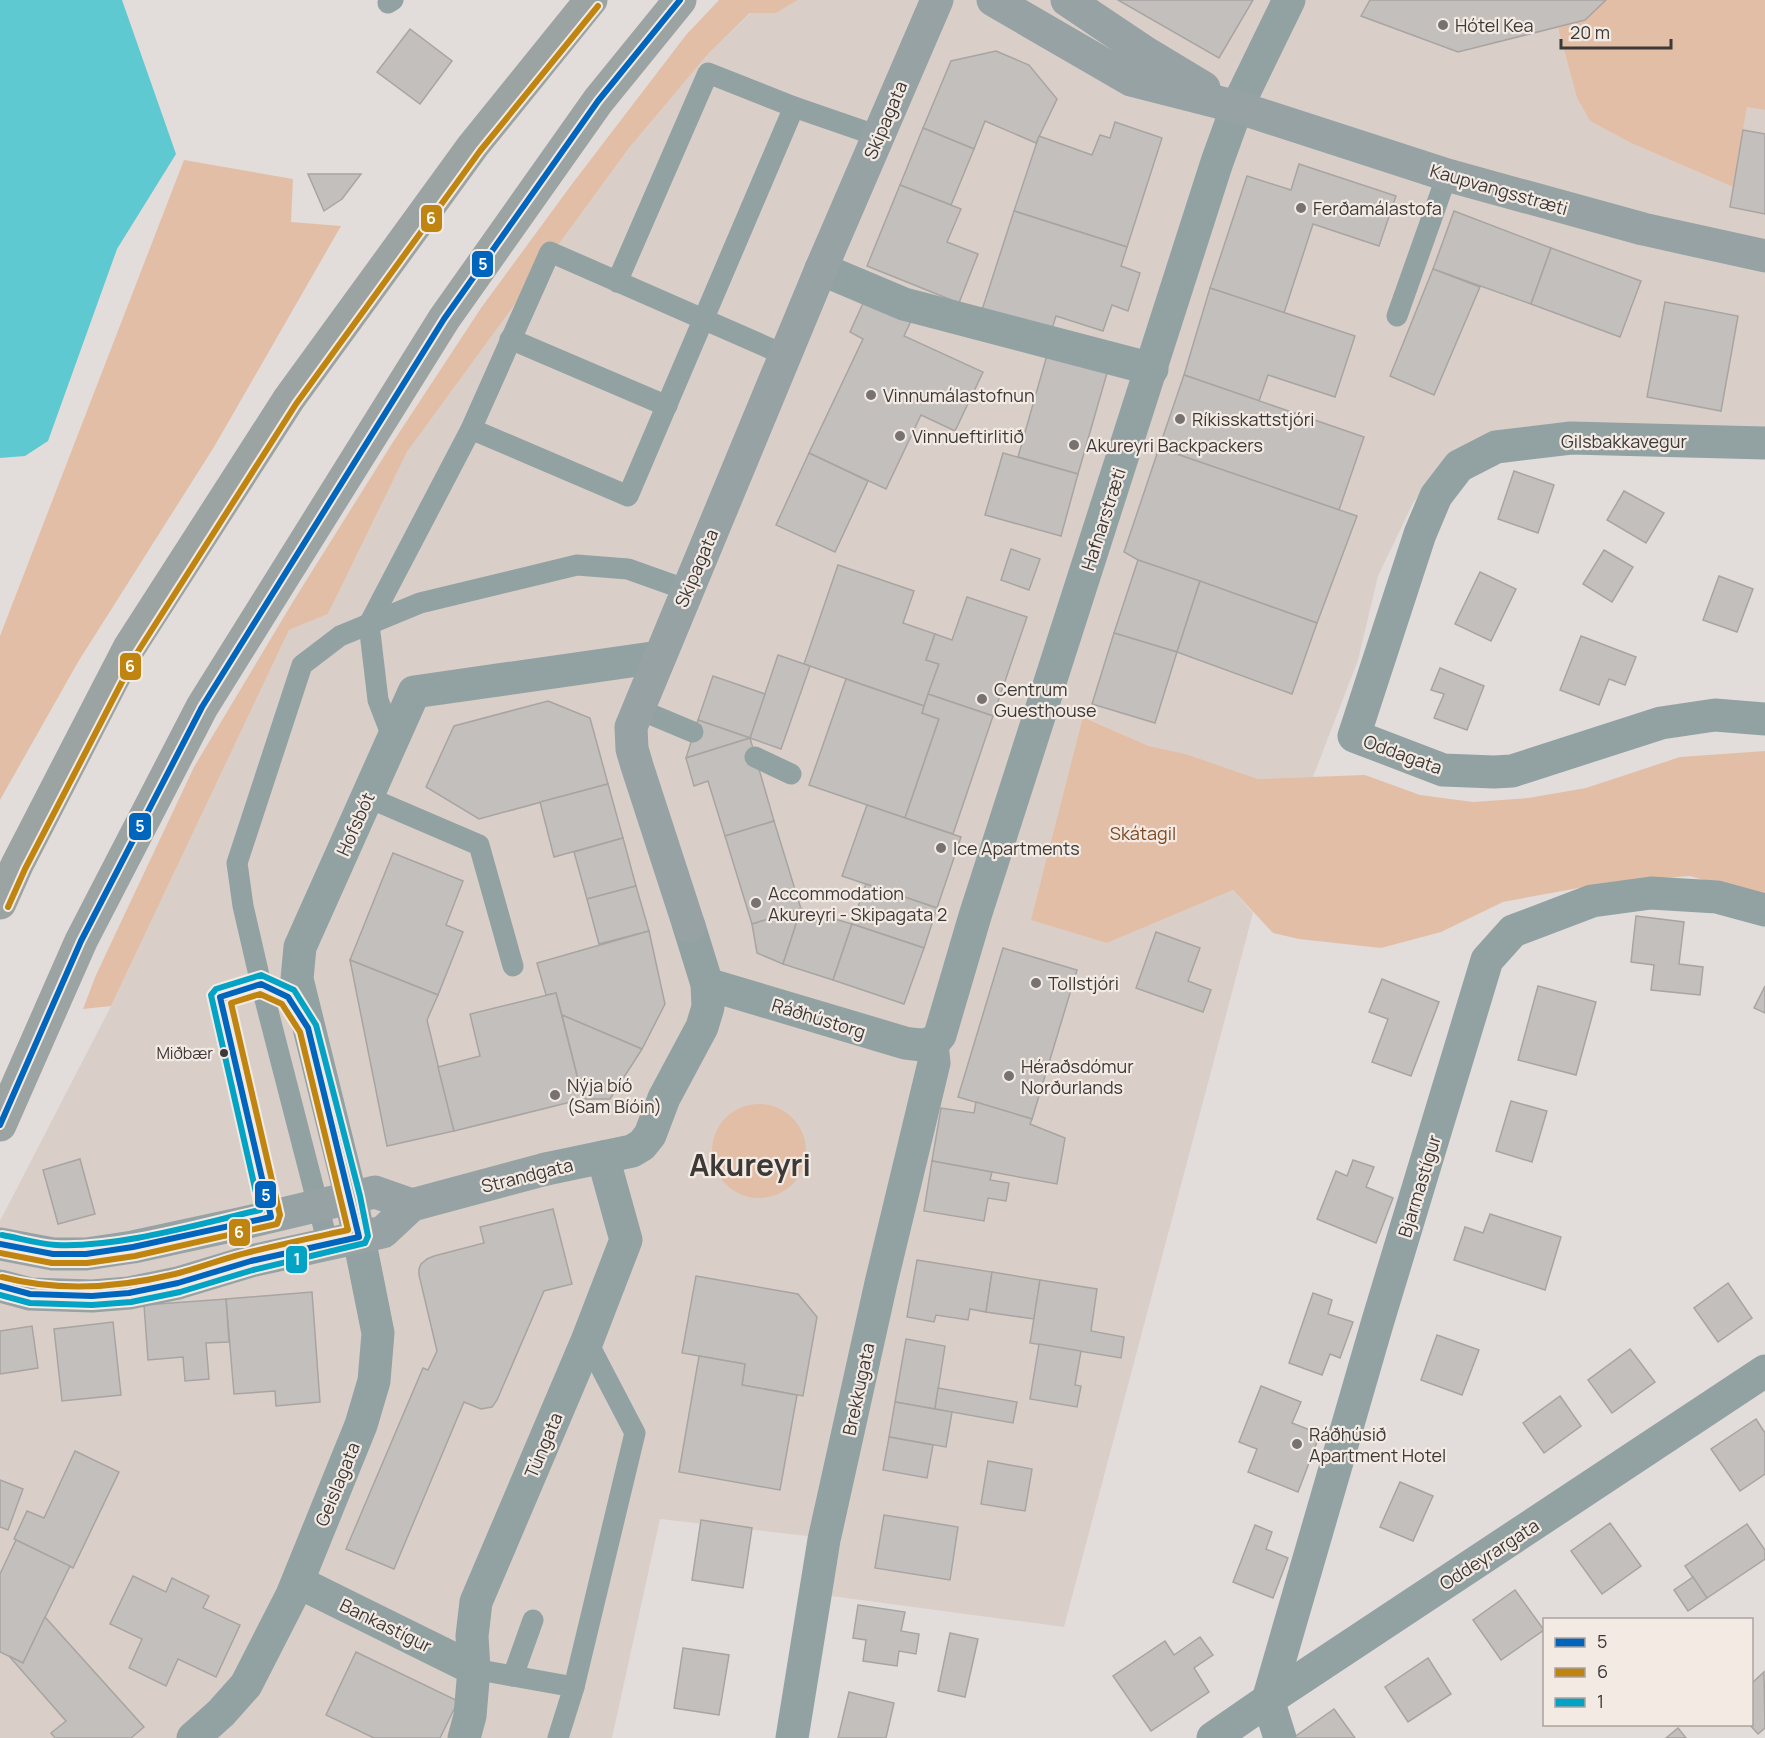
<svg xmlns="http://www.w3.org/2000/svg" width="1765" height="1738" viewBox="0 0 1765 1738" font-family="Manrope,sans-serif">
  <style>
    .built { fill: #d9cfc8 }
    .green { fill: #e3bea6 }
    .water { fill: #5fc9d2 }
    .building { fill: #c3bfbc; stroke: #a8a4a2; stroke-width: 1.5 }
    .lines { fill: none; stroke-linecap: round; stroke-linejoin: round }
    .lane { stroke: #92a2a3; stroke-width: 21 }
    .street { stroke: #92a2a3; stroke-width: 33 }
    .secondary { stroke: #96a2a3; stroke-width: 33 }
    .highway { stroke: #9ca3a3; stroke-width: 33 }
    .bus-1-casing { stroke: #f3eae4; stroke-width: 10 }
    .bus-2-casing { stroke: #f3eae4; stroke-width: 10 }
    .bus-3-casing { stroke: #f3eae4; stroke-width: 10 }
    .bus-1 { stroke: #0065bd; stroke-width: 6 }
    .bus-2 { stroke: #bf8510; stroke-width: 6 }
    .bus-3 { stroke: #03a3c6; stroke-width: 6 }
    .poi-dot { fill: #777270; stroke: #f3eae4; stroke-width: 2 }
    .bus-dot { fill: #3d3937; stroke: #f3eae4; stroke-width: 2 }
    .labels { text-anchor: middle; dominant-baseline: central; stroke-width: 4.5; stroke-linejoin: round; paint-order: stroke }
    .bus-label { font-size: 16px; fill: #3d3937; stroke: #f3eae4; text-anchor: end }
    .poi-label { font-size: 18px; fill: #3d3937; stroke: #f3eae4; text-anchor: start }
    .street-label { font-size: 18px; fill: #3d3937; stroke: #f3eae4 }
    .park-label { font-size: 18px; fill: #7e4921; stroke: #f3eae4 }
    .town-label { font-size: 30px; font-weight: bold; fill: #3d3937; stroke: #f3eae4 }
    .line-badge { stroke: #f3eae4; stroke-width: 2 }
    .badge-label { font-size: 16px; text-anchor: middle; font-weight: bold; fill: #fff }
  </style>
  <rect width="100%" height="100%" fill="#e2ddda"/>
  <polygon class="built" points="798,0 1606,0 1585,20 1558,28 1577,98 1590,121 1631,143 1733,187 1747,106 1765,110 1765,437 1448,459 1413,503 1378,576 1358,660 1313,777 1258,779 1186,754 1149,746 1084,717 1107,943 1233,890 1253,913 1064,1627 831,1596 841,1540 660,1519 612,1738 0,1738 0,1221 111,1006 289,630 328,614 407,452 629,148 708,54 751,13 776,13"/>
  <g class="green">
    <polygon points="719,0 798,0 776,13 750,13 708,54 629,148 407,452 328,614 289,630 111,1006 83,1009 96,975 194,767 294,600 393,442 481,308 572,184 686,35"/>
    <polygon points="1606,0 1765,0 1765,110 1747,107 1733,187 1631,143 1590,121 1577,98 1558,28 1585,20"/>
    <polygon points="184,160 293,179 291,222 341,226 214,447 78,662 0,800 0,636"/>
    <polygon points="1083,717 1149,746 1186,754 1258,779 1365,775 1420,795 1473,802 1528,798 1586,788 1680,757 1765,751 1765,898 1690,876 1611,882 1503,902 1441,932 1381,948 1299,939 1273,933 1233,890 1107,943 1031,920"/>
    <circle cx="759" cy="1151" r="47"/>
  </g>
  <polygon class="water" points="0,0 122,0 176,154 117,249 48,441 25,456 0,458"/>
  <g class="building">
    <polygon points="1118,0 1253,0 1219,58"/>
    <polygon points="1370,0 1606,0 1585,20 1458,52 1361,16"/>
    <polygon points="410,29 452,61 420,104 377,72"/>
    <polygon points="996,51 1029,65 1057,99 1036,143 985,121 974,149 923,128 951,61"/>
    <polygon points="1115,122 1162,138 1127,247 1014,211 1039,136 1092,155 1100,135 1110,138"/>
    <polygon points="923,128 974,149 951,205 900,185"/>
    <polygon points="1743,130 1765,134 1765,214 1730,207"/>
    <polygon points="1299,164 1396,196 1379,246 1313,224 1284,313 1210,288 1247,176 1291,190"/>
    <polygon points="308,174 361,174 342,199 324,211"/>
    <polygon points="900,185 961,209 947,242 978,254 959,303 867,266"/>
    <polygon points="1014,211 1127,247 1121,266 1140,273 1128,311 1112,305 1103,331 1056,316 1051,332 982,310"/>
    <polygon points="1454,211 1551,248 1531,304 1433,269"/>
    <polygon points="1551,248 1641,281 1620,337 1531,304"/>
    <polygon points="1433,269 1480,287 1434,395 1390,376"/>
    <polygon points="1210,288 1355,336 1335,397 1268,375 1259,401 1184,375"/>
    <polygon points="865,299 911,321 904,336 983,372 955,431 921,415 886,489 809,453 863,339 850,332"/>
    <polygon points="1665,302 1738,316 1721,411 1647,397"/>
    <polygon points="1049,348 1109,366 1078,474 1018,457"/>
    <polygon points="1184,375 1364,437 1339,510 1159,448"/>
    <polygon points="1159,448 1357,516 1317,623 1138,560 1124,552"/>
    <polygon points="809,453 868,481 835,552 776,525"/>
    <polygon points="1003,453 1078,474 1061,536 985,515"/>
    <polygon points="1514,471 1554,485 1538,533 1498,519"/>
    <polygon points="1624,491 1664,513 1646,543 1607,520"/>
    <polygon points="1011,549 1040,559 1029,590 1001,580"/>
    <polygon points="1604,550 1633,567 1612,602 1583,584"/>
    <polygon points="1138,560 1200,581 1177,652 1114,633"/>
    <polygon points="838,565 914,591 903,623 935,634 926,660 939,664 924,706 804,664"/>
    <polygon points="1480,572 1516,589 1491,641 1455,624"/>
    <polygon points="1719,576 1753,589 1737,632 1703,620"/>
    <polygon points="1200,581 1317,623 1292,694 1177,652"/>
    <polygon points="967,597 1027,617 993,716 928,694 939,664 926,660 935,634 952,640"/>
    <polygon points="1114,633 1177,652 1155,723 1092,704"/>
    <polygon points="1581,636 1636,657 1625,685 1609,679 1599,705 1560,690"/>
    <polygon points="778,655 810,666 781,749 750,738"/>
    <polygon points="1440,668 1484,686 1467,730 1434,718 1444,694 1431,690"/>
    <polygon points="713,676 765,694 750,738 698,720"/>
    <polygon points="846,679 924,706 922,713 939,719 905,818 809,785"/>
    <polygon points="928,694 993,716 953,834 905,818 939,719 922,713"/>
    <polygon points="548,701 590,718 608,784 479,819 426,787 454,726"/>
    <polygon points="698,720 750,738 686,758"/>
    <polygon points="750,738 774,821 725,836 708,781 694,786 686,758"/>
    <polygon points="608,784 623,838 554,857 540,802"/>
    <polygon points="867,805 961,837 937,908 842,876"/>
    <polygon points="774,821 801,909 752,924 725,836"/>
    <polygon points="623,838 636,886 587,899 574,852"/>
    <polygon points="393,853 463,881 446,925 463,932 438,995 350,960"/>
    <polygon points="866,884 937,908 924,948 852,924"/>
    <polygon points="636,886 649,931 599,944 587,899"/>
    <polygon points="801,909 783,964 757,953 752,924"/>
    <polygon points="801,909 852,924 833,980 783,964"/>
    <polygon points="1636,916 1684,922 1679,964 1703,967 1700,995 1651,990 1654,965 1631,962"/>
    <polygon points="852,924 924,948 904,1004 833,980"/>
    <polygon points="649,931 665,1004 642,1049 562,1015 556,993 546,995 537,963"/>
    <polygon points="1156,932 1200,948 1188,981 1211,990 1203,1012 1136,988"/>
    <polygon points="1003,948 1077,970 1032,1119 958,1097"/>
    <polygon points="350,960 438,995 427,1020 454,1131 387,1146"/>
    <polygon points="1382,979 1439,1002 1411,1076 1372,1062 1388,1019 1369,1012"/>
    <polygon points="1538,986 1596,1002 1576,1075 1518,1060"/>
    <polygon points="1765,986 1765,1013 1754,1008"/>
    <polygon points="556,993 583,1099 454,1131 438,1067 480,1056 470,1014"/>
    <polygon points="562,1015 642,1049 610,1099 583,1099"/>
    <polygon points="1511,1101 1547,1111 1532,1162 1496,1151"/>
    <polygon points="976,1102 1032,1119 1030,1124 1065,1138 1057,1184 932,1161 941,1108 974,1113"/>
    <polygon points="80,1159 95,1214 58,1224 43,1170"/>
    <polygon points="1353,1160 1374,1167 1366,1187 1393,1198 1376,1243 1317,1219 1336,1171 1347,1176"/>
    <polygon points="932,1161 992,1172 990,1180 1009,1183 1006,1201 988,1198 984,1221 924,1211"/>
    <polygon points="553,1209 572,1284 544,1291 497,1400 492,1407 481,1409 464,1402 394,1569 346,1549 423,1368 428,1370 437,1351 419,1275 419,1269 421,1264 427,1259 434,1256 484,1243 480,1227"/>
    <polygon points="1490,1214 1561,1237 1545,1290 1454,1260 1465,1227 1483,1233"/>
    <polygon points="917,1260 992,1272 986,1312 970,1309 968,1320 936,1315 934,1322 907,1317"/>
    <polygon points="992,1272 1040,1280 1034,1319 986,1312"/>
    <polygon points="696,1276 798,1294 817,1317 803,1396 742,1385 745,1364 682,1353"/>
    <polygon points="1040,1280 1097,1289 1091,1331 1124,1337 1121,1358 1030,1343"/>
    <polygon points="1728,1283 1752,1318 1718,1342 1694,1308"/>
    <polygon points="312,1292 320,1402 276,1406 275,1391 234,1394 226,1299"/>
    <polygon points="1313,1293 1332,1300 1328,1314 1353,1322 1340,1358 1330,1354 1322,1375 1289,1363"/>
    <polygon points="226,1299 229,1342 206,1343 209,1379 185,1381 183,1357 148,1360 144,1305"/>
    <polygon points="113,1322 121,1395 62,1401 54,1329"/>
    <polygon points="32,1326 38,1368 0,1374 0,1331"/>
    <polygon points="1437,1335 1479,1350 1462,1395 1421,1380"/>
    <polygon points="906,1339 945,1346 935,1409 895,1402"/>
    <polygon points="1039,1344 1081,1351 1075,1385 1081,1386 1077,1407 1030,1399"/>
    <polygon points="1630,1349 1655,1382 1612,1413 1588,1380"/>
    <polygon points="699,1356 745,1364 742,1385 797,1395 780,1490 679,1472"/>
    <polygon points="1261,1386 1301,1402 1292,1423 1320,1434 1298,1492 1248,1472 1257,1449 1239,1442"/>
    <polygon points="938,1388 1017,1402 1013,1423 935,1409"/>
    <polygon points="1560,1396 1581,1426 1544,1453 1523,1423"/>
    <polygon points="895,1402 952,1412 946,1447 889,1437"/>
    <polygon points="1756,1419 1765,1433 1765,1474 1740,1491 1711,1449"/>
    <polygon points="889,1437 933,1445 927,1478 883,1470"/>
    <polygon points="75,1451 119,1472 73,1568 14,1539 27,1511 44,1518"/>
    <polygon points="988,1461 1032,1469 1025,1511 981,1504"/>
    <polygon points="0,1480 23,1489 8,1530 0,1527"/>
    <polygon points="1400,1482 1433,1496 1413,1541 1380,1527"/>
    <polygon points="884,1515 958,1527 950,1580 875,1568"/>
    <polygon points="701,1520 752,1528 743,1588 692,1580"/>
    <polygon points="1610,1523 1641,1566 1602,1594 1571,1551"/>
    <polygon points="1747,1524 1765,1550 1765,1559 1707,1598 1685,1566"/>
    <polygon points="1255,1525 1272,1532 1266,1549 1288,1558 1273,1598 1233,1582"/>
    <polygon points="16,1540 70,1566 23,1663 0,1652 0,1574"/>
    <polygon points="133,1576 166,1592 172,1578 209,1596 203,1608 240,1625 216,1677 178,1659 166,1686 129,1668 142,1639 110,1624"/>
    <polygon points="1693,1577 1707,1598 1688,1611 1674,1590"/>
    <polygon points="1515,1590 1544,1630 1501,1660 1473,1620"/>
    <polygon points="858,1605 905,1612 901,1631 919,1634 916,1654 899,1651 897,1666 863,1661 866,1640 853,1638"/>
    <polygon points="45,1617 144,1727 131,1738 55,1738 51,1733 66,1721 9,1656 23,1663"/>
    <polygon points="950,1633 978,1639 965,1697 938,1691"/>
    <polygon points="1200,1637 1213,1655 1194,1668 1209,1692 1151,1731 1113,1676 1165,1641 1174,1655"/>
    <polygon points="683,1648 729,1655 719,1715 674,1708"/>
    <polygon points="356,1652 458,1701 440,1738 374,1738 326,1715"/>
    <polygon points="1428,1658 1451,1694 1408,1722 1385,1687"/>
    <polygon points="1764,1672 1765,1728 1758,1734 1749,1724 1752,1724 1752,1683"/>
    <polygon points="849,1692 894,1703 886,1738 838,1738"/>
    <polygon points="1334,1709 1355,1738 1293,1738"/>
    <polygon points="1678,1728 1686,1738 1666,1738"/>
  </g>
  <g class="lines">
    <g class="lane">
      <polyline points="388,3 393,0"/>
      <polyline points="617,282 708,73 794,107 878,136"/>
      <polyline points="1397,316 1447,175"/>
      <polyline points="510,339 667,406"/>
      <polyline points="471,429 628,496 794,107"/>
      <polyline points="638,709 693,732"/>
      <polyline points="393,739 378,700 369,624 471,429 550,252 785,355"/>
      <polyline points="755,757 791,774"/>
      <polyline points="367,797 479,845 513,966"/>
      <polyline points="271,1217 220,997 261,984 288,997 300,1015"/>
      <polyline points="328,1244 261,984 243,906 237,863 302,665 340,636 420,603 577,565 628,569 687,590"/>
      <polyline points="474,1669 574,1687"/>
      <polyline points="513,1676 533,1620"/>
      <polyline points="558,1738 574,1687 635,1433 587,1341"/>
    </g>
    <g class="street">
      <polyline points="821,269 904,304 1152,369"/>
      <polyline points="1765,443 1571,438 1496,447 1459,466 1436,496 1420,534 1354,736 1443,770 1494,772 1512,771 1661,723 1715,715 1765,719"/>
      <path d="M707,984L905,1043C919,1045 931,1048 940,1035L975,916L1217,162L1237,107L1289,0"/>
      <polyline points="546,1169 632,1151 642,1145 650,1135 664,1098 702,1027 708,1007 707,984 689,926"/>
      <polyline points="298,1582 474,1669"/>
      <polyline points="193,1738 221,1713 246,1685 292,1595 361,1425 374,1381 378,1333 351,1198 297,979 300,947 414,692 659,657"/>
      <polyline points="464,1738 470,1716 474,1669 472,1636 476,1602 587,1341 626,1240 603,1157"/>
      <polyline points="792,1738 824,1540 881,1283 934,1063 932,1043"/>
      <polyline points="1213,1738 1268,1700 1765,1371"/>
      <polyline points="1280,1738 1268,1700 1377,1324 1487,960 1513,931 1592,901 1651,893 1717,897 1765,910"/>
    </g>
    <g class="secondary">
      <polyline points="993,0 1131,80 1237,107 1447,175 1643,229 1765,256"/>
      <polyline points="1067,0 1146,53 1204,88"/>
      <polyline points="689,926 637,766 632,749 631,727 821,269 937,0"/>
      <polyline points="0,1244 53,1254 86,1254 133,1247 244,1223 375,1192 412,1205"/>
      <polyline points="0,1286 30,1294 92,1296 129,1293 178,1283 251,1261 383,1232 412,1205 546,1169"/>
    </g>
    <g class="highway">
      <polyline points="0,903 17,865 129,648 289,399 473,146 591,0"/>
      <polyline points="0,1125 81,941 202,707 444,319 598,101 680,0"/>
    </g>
    <defs>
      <g id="bus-1">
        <polyline points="0,1125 81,941 202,707 444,319 598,101 680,0"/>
        <polyline points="0,1244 53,1254 86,1254 133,1247 271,1217 220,997 261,984 288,997 308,1028 359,1237 251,1261 178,1283 129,1293 92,1296 30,1294 0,1286"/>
      </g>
      <g id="bus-2">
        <polyline points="8,907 25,869 137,653 296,404 480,151 598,6"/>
        <path d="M0,1253L52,1263H87L135,1256L277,1224L280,1215L231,1003L260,994L282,1004L300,1032L348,1230C316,1237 282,1244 250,1252C224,1258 200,1268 175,1274C118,1288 59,1292 2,1277"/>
      </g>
      <path id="bus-3" d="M0,1295L30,1303L92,1305L131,1302L180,1292L253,1270L365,1243L368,1236L360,1196L316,1025L294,990L261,975L216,989L211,995L260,1210C198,1224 119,1248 56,1245C38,1244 19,1238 2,1235"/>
    </defs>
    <use href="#bus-1" class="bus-1-casing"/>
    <use href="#bus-2" class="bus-2-casing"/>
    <use href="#bus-3" class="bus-3-casing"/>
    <use href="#bus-1" class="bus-1"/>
    <use href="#bus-2" class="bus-2"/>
    <use href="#bus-3" class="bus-3"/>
  </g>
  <g class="poi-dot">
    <circle cx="1443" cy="25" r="6"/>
    <circle cx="1301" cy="208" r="6"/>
    <circle cx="871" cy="395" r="6"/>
    <circle cx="1180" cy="419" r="6"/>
    <circle cx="900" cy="436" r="6"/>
    <circle cx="1074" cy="445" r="6"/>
    <circle cx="982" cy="699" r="6"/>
    <circle cx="941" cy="848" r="6"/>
    <circle cx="756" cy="903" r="6"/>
    <circle cx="1036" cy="983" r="6"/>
    <circle cx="1009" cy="1076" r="6"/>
    <circle cx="555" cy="1095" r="6"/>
    <circle cx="1297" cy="1444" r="6"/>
  </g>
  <circle class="bus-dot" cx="224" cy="1053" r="5"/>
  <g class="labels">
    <g class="bus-label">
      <text x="213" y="1053">Miðbær</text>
    </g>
    <g class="poi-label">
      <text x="1455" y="25">Hótel Kea</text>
      <text x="1313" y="208">Ferðamálastofa</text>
      <text x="883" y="395">Vinnumálastofnun</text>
      <text x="1192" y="419">Ríkisskattstjóri</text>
      <text x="912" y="436">Vinnueftirlitið</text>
      <text x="1086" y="445">Akureyri Backpackers</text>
      <text x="994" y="689">Centrum<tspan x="994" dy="21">Guesthouse</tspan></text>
      <text x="953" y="848">Ice Apartments</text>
      <text x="768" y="893">Accommodation<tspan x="768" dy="21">Akureyri - Skipagata 2</tspan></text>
      <text x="1048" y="983">Tollstjóri</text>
      <text x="1021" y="1066">Héraðsdómur<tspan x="1021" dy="21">Norðurlands</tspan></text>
      <text x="567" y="1085">Nýja bíó<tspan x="567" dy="21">(Sam Bíóin)</tspan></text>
      <text x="1309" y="1434">Ráðhúsið<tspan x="1309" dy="21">Apartment Hotel</tspan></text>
    </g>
    <g class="street-label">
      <text transform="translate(885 120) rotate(-67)">Skipagata</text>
      <text transform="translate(1499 189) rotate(16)">Kaupvangsstræti</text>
      <text x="1624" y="441">Gilsbakkavegur</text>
      <text transform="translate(1103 519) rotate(-72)">Hafnarstræti</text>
      <text transform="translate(696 568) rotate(-67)">Skipagata</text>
      <text transform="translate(1403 754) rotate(20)">Oddagata</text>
      <text transform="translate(355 824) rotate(-66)">Hofsbót</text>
      <text transform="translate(819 1018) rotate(17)">Ráðhústorg</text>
      <text transform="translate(527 1175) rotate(-14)">Strandgata</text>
      <text transform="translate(1419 1186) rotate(-73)">Bjarmastígur</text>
      <text transform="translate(858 1389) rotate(-78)">Brekkugata</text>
      <text transform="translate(543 1445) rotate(-67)">Túngata</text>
      <text transform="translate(337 1484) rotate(-68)">Geislagata</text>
      <text transform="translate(1489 1554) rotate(-33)">Oddeyrargata</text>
      <text transform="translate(386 1625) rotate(26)">Bankastígur</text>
    </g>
    <g class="park-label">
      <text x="1143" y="833">Skátagil</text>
    </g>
    <g class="town-label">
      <text x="750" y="1164">Akureyri</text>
    </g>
  </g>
  <g class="line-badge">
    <rect x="420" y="204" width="23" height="29" rx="6" fill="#bf8510"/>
    <rect x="471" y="250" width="23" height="28" rx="6" fill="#0065bd"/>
    <rect x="119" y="652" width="23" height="29" rx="6" fill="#bf8510"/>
    <rect x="128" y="812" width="24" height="29" rx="6" fill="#0065bd"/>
    <rect x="254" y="1180" width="23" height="29" rx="6" fill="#0065bd"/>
    <rect x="228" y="1218" width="23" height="29" rx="6" fill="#bf8510"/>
    <rect x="285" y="1245" width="23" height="29" rx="6" fill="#03a3c6"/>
  </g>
  <g class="badge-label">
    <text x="431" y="224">6</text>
    <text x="483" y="270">5</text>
    <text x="130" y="672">6</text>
    <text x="140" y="832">5</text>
    <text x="266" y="1201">5</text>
    <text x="239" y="1238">6</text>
    <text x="297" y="1265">1</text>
  </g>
  <rect x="1543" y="1618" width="210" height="108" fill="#f3eae4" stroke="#aaa39f" stroke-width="1.5"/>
  <rect x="1555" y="1638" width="30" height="9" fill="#0065bd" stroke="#aaa39f" stroke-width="1.5"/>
  <text x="1597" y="1648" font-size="18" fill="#3d3937">5</text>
  <rect x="1555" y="1668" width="30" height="9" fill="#bf8510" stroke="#aaa39f" stroke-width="1.5"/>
  <text x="1597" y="1678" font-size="18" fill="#3d3937">6</text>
  <rect x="1555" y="1698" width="30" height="9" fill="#03a3c6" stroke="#aaa39f" stroke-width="1.5"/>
  <text x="1597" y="1708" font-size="18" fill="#3d3937">1</text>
  <path d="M1561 39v9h110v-9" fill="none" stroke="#3d3937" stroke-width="3"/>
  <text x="1570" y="39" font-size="18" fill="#3d3937" stroke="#f3eae4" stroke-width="4.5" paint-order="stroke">20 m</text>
</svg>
